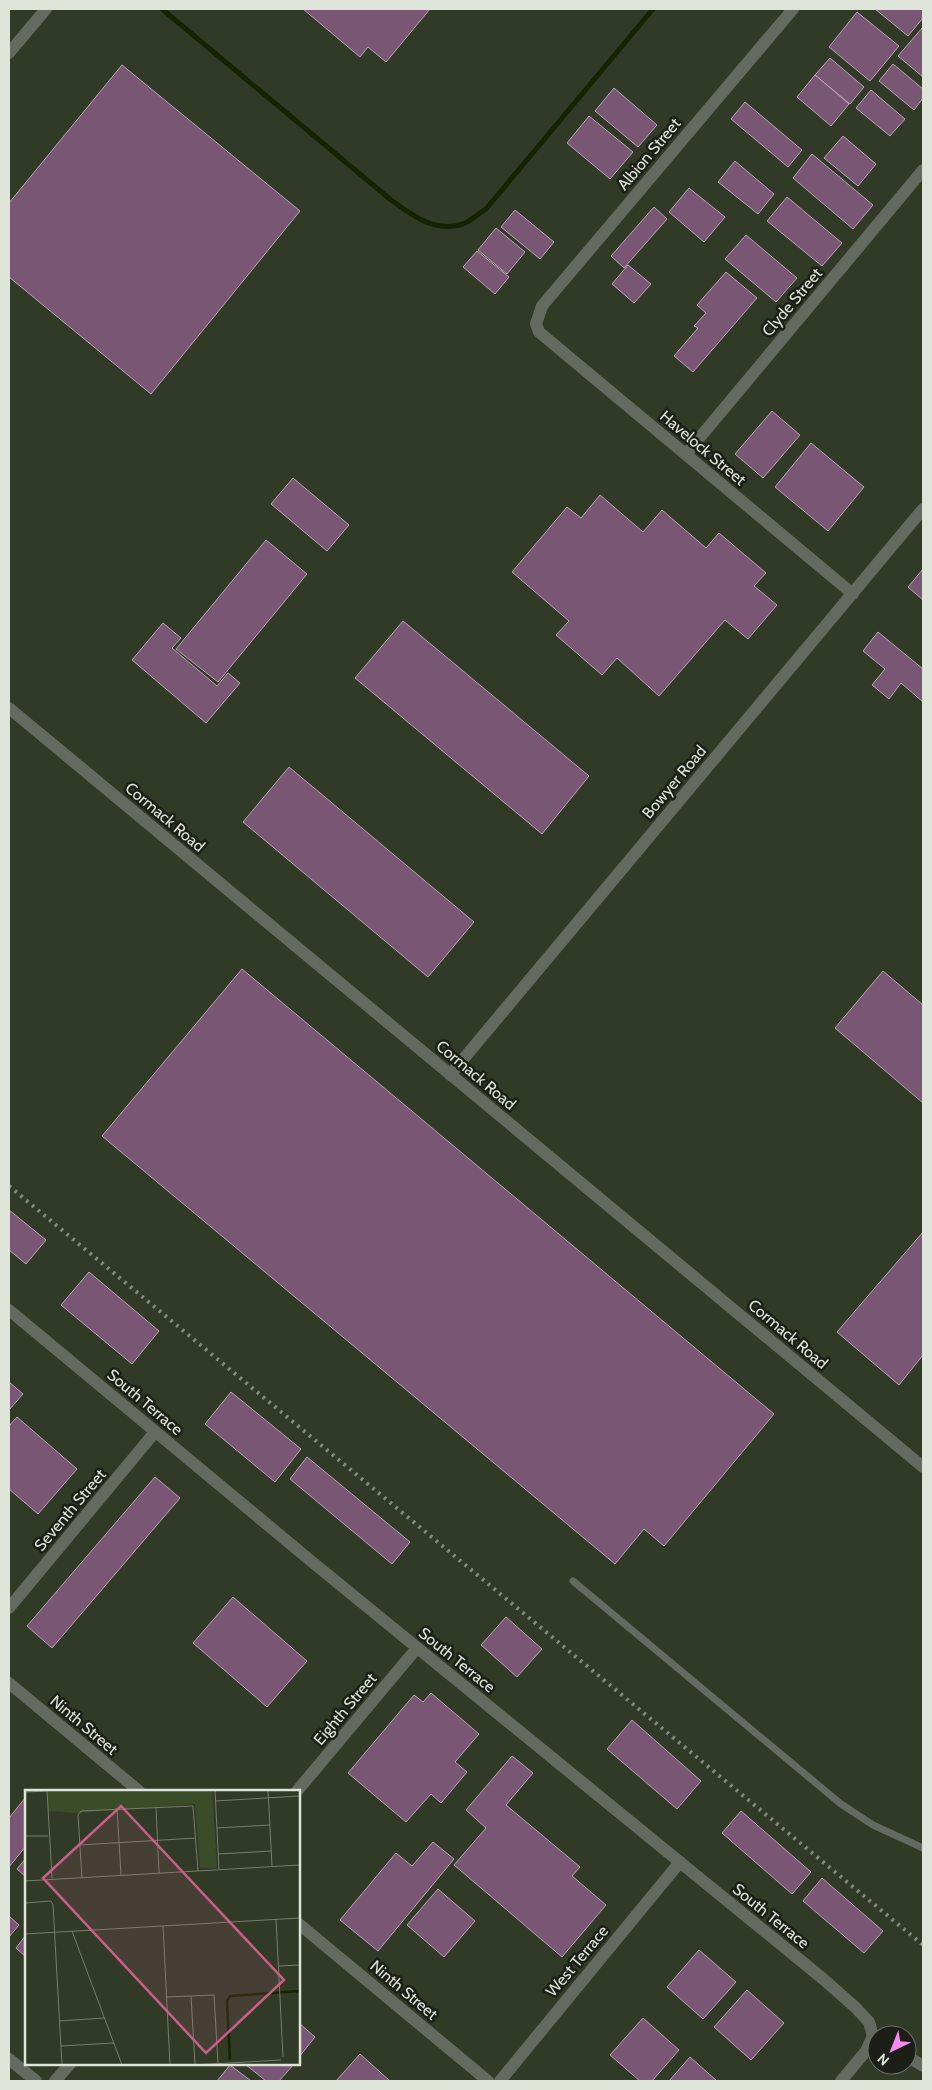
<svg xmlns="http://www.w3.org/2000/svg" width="932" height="2090" viewBox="0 0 932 2090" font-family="Cabin,sans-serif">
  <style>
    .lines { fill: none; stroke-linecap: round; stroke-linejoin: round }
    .stream { stroke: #142400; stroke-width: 5 }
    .building { fill: #785674; stroke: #bba6b8 }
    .service { stroke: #656a60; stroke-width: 7 }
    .minor { stroke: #656a60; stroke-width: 12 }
    .tertiary { stroke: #656a60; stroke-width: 12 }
    .rail { stroke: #838b7b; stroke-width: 4; stroke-dasharray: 2.5 5; stroke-linecap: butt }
    .labels { text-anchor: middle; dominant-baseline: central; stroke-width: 5; stroke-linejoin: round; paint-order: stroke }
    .street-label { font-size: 16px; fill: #dee4d8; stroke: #1b1f17 }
    .inset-river { fill: none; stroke: #142400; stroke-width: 2.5 }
    .inset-road { fill: none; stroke: #767e6e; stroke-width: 1 }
    .view { fill: #cc5f87; fill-opacity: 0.15; stroke: #cc5f87; stroke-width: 2.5 }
    .inset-edge { fill: none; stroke: #dee4d8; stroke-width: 2.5 }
  </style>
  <rect width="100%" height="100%" fill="#303a27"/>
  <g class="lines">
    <path class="stream" d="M162,9L391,200C413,216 435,233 463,224C471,221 479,213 486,209L653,9"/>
  </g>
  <g class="building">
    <polygon points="303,9 430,9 386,62 368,47 360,57"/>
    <polygon points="875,9 923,9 923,18 908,36"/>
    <polygon points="857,12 899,46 870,81 829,47"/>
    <polygon points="923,27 923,77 898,56"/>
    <polygon points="830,58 864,87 850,104 815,75"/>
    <polygon points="893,64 923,89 923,98 914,110 879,81"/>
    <polygon points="122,65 300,211 151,394 9,277 9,203"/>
    <polygon points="815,75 849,104 831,126 797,97"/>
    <polygon points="614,88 657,125 638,147 595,111"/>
    <polygon points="871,90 905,119 890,136 856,108"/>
    <polygon points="745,102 802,150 788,167 731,119"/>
    <polygon points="589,116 633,152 610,179 567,143"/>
    <polygon points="843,136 876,164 858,186 824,158"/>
    <polygon points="812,154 873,205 853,229 793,178"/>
    <polygon points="735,161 774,194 758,214 718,182"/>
    <polygon points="689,188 725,217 704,242 669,212"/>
    <polygon points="787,197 842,243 822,266 767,221"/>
    <polygon points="654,207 667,219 624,268 611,256"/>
    <polygon points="515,210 554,242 540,259 501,227"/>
    <polygon points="496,228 525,252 507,274 478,250"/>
    <polygon points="746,235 797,278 776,302 725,259"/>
    <polygon points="477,251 509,277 495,294 463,267"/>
    <polygon points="628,265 651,284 634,303 612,284"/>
    <polygon points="726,272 757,298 693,372 674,356 698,328 694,326 706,313 697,305"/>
    <polygon points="772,411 800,435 763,478 735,454"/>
    <polygon points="811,443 864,487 828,531 775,487"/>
    <polygon points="293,478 349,525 327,551 271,504"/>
    <polygon points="600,495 643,532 662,510 706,548 719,533 766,573 754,586 777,605 748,639 725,620 659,696 617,658 602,675 556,635 569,621 512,572 567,507 581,518"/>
    <polygon points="266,540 307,574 218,682 176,649"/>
    <polygon points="923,569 923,600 908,587"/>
    <polygon points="403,621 589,776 542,834 355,678"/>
    <polygon points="163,623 181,638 172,648 217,686 228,673 240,683 206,723 132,660"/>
    <polygon points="878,632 923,669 923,702 901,683 889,699 872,685 885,669 863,651"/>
    <polygon points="289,767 474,922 428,977 243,822"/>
    <polygon points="242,969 774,1414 664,1546 644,1529 615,1564 102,1136"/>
    <polygon points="883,971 923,1005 923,1103 835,1028"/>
    <polygon points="9,1210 46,1240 26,1264 9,1250"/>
    <polygon points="923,1232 923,1355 899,1385 837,1332"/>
    <polygon points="89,1272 159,1331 132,1364 61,1305"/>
    <polygon points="9,1382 23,1394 9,1410"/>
    <polygon points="231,1392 301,1449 275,1482 205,1424"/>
    <polygon points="17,1417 77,1469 38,1514 9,1489 9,1426"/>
    <polygon points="307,1457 410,1542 392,1564 290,1479"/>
    <polygon points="155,1477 180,1498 52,1648 27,1626"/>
    <polygon points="233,1597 307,1661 267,1707 193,1643"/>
    <polygon points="506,1617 542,1649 517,1677 481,1645"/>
    <polygon points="431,1693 479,1734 455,1762 467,1772 441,1803 431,1794 406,1822 348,1773 414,1695 423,1702"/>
    <polygon points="632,1720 701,1781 677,1809 607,1749"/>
    <polygon points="512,1756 533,1773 506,1805 580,1867 572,1876 606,1905 562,1957 454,1865 486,1828 466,1810"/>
    <polygon points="26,1797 26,1846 9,1867 9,1818"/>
    <polygon points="741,1811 811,1872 792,1894 722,1833"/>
    <polygon points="433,1842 454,1859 378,1951 340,1920 396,1853 412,1866"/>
    <polygon points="26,1858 26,1877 17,1869"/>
    <polygon points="822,1878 883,1931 864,1953 803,1901"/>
    <polygon points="438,1889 475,1921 444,1957 407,1925"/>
    <polygon points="9,1916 19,1925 9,1937"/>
    <polygon points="26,1935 26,1957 16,1948"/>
    <polygon points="699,1950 736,1982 703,2019 667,1987"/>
    <polygon points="747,1990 784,2023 751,2060 714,2027"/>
    <polygon points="643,2018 679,2050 652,2081 640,2081 610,2055"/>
    <polygon points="299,2023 315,2037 299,2057"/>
    <polygon points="360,2054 390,2081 336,2081"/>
    <polygon points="690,2057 717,2081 669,2081"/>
    <polygon points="245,2064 294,2064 279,2081 266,2081"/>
    <polygon points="230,2065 251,2081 217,2081"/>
  </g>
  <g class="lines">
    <polyline class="service" points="573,1581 841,1804 873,1825 923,1848"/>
    <g class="minor">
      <polyline points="793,9 542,306 536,324 539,332 545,337 853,594"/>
      <polyline points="9,53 46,9"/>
      <polyline points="686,454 923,170"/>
      <polyline points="450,1075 923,509"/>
      <polyline points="9,1310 311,1561 822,1978 855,2007 869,2022 873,2036 877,2039"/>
      <polyline points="9,1608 155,1432"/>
      <polyline points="9,1683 139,1791"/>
      <polyline points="297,1791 417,1648"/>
      <polyline points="299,1924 488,2081"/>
      <polyline points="907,2056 923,2066"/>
      <polyline points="9,2059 36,2081"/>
      <polyline points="55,2081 70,2064"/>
      <polyline points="500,2081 680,1862"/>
      <polyline points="841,2081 866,2051 873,2036"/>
    </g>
    <polyline class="tertiary" points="9,708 923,1467"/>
    <polyline class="rail" points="9,1186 923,1945"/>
  </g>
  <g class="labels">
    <g class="street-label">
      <text transform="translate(649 154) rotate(-50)">Albion Street</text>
      <text transform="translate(792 302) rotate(-50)">Clyde Street</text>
      <text transform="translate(703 448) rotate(40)">Havelock Street</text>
      <text transform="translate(674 782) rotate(-50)">Bowyer Road</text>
      <text transform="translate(165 817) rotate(40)">Cormack Road</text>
      <text transform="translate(476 1075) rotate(40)">Cormack Road</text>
      <text transform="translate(788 1334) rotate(40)">Cormack Road</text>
      <text transform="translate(145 1402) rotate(40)">South Terrace</text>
      <text transform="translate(70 1510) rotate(-50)">Seventh Street</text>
      <text transform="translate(457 1660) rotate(39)">South Terrace</text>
      <text transform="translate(345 1709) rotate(-50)">Eighth Street</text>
      <text transform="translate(84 1725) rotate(40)">Ninth Street</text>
      <text transform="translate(771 1916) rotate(39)">South Terrace</text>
      <text transform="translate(577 1961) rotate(-50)">West Terrace</text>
      <text transform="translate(404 1990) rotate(40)">Ninth Street</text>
    </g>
  </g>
  <g transform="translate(25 1790)">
    <rect width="275" height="275" fill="#303a27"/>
    <path d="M22,0H187L192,78H175L170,14L54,23L23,21Z" fill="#3a4c28"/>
    <path class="inset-river" d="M205,270L202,211L205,206L275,201"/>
    <path class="inset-road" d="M22,0L27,88M190,0L194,79M243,0L247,76M0,2L22,1M190,11L275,6M131,17L134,83M92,19L96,85M192,38L245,35M0,46H23M55,55L171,48M193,64L247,61M57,88L53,25L56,21L168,16L173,81M0,91L275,75M0,113L26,111L28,115L37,275M251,129L258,267M138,136L145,275M47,141L97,275M0,144L275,128M254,176L275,175M166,206L170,274M142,207L189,205L193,273M35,231L79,228M36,256L89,253M169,275L256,270"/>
    <path class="view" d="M96,16L259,190L181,263L18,88Z"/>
    <rect width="275" height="275" class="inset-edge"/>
  </g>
  <rect width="932" height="2090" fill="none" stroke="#dee4d8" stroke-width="20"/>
  <g transform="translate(892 2050) rotate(223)"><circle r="24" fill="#1b1f17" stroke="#696e64"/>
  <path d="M0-4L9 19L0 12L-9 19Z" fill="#f689ed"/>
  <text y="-8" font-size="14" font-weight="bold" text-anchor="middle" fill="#dee4d8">N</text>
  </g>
</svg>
